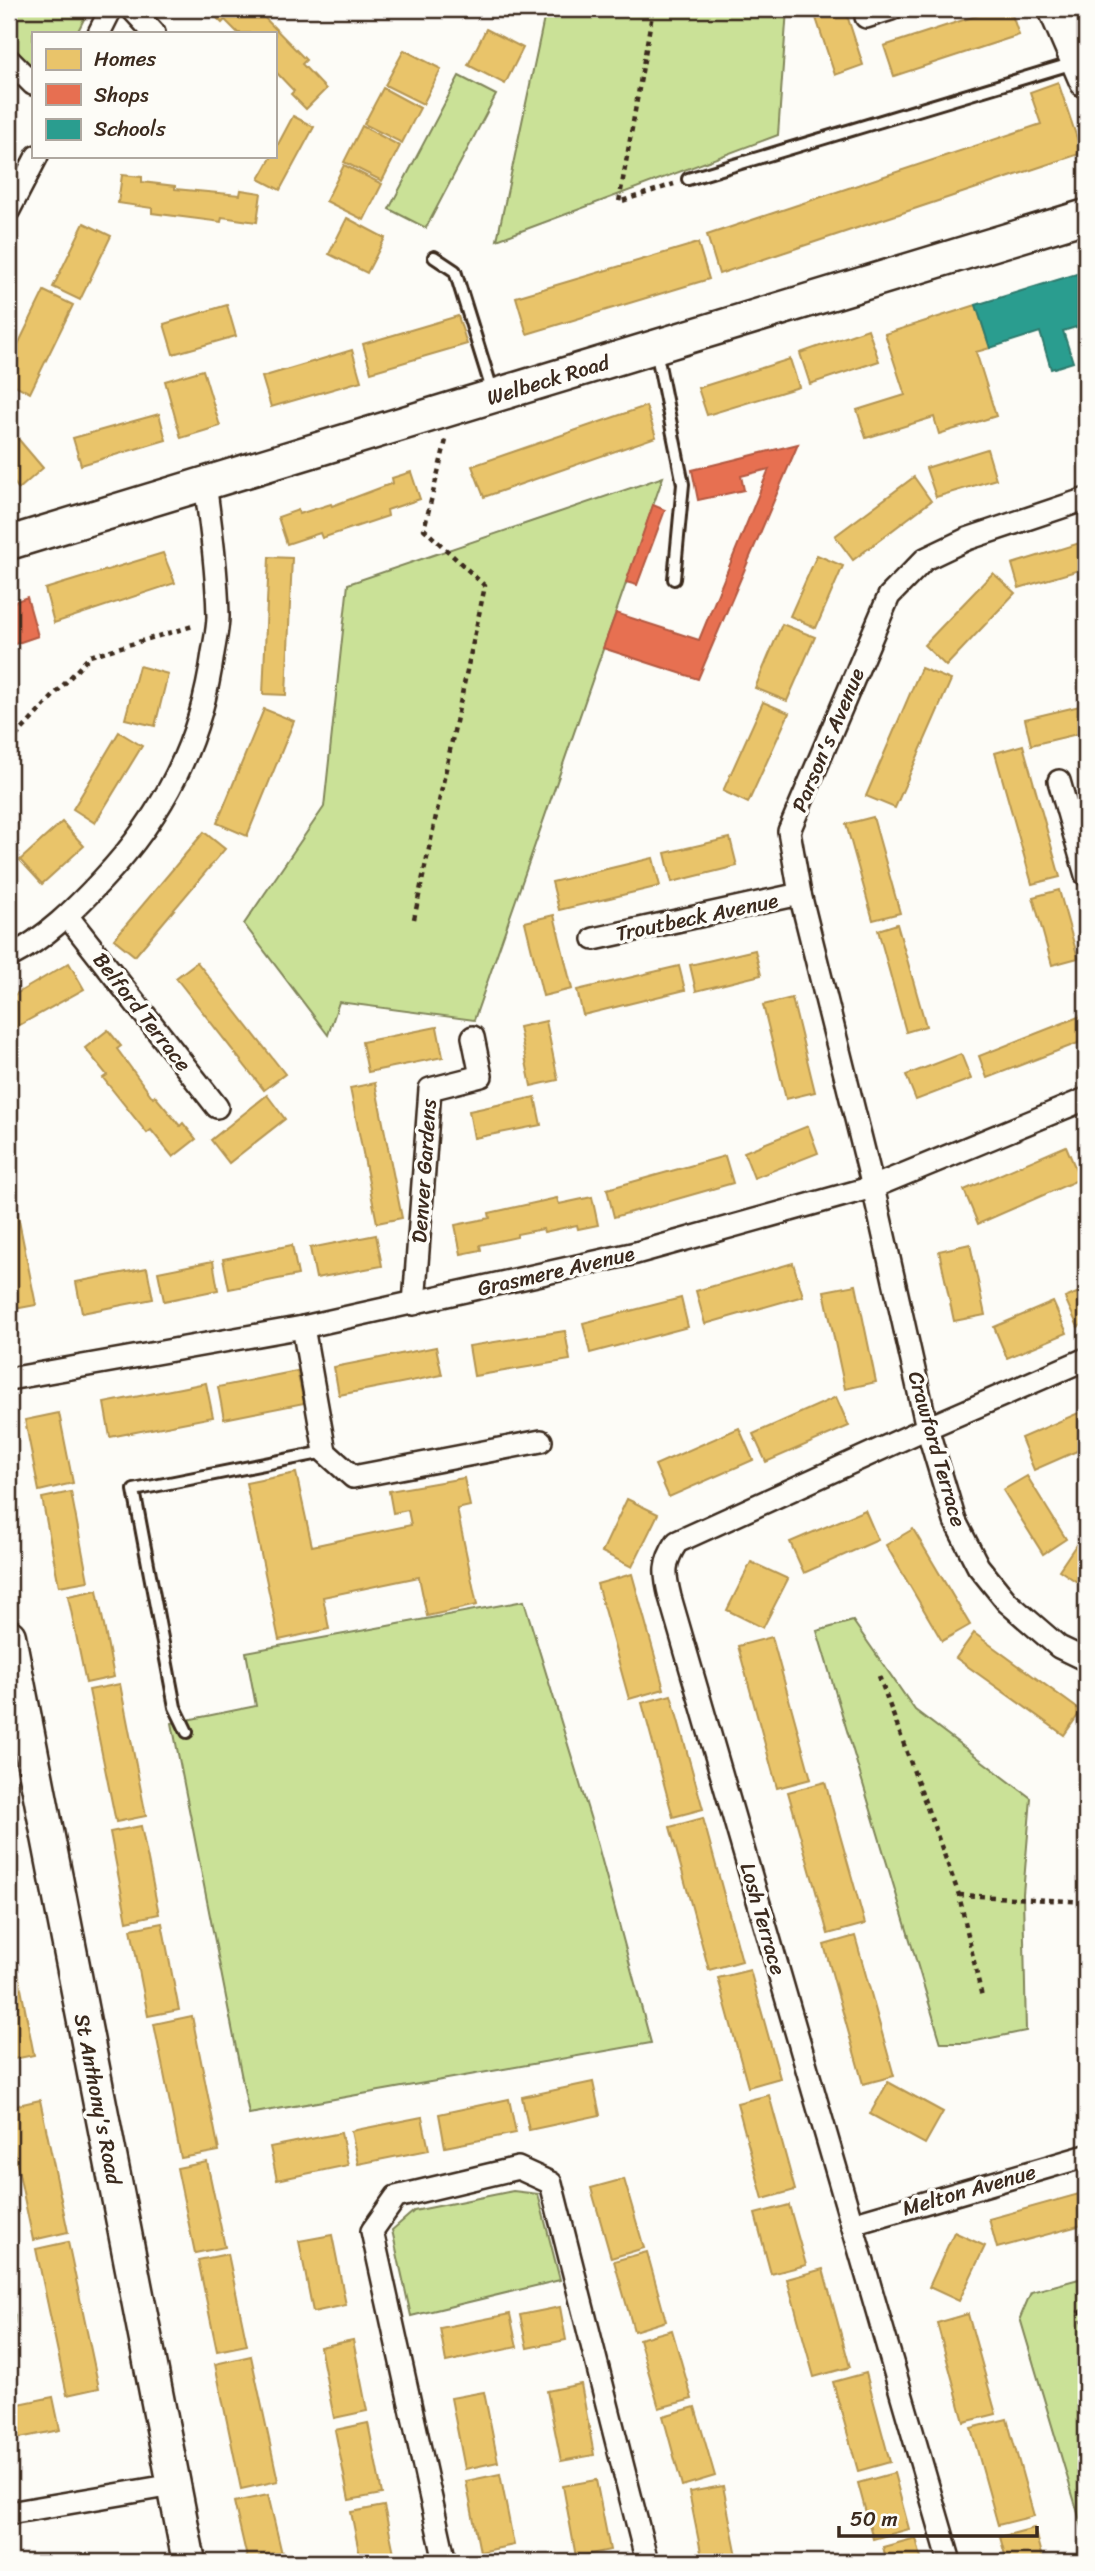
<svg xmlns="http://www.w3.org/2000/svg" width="1095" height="2571" viewBox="0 0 1095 2571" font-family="Sriracha,sans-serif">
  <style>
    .green { fill: #cae197; stroke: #82865a; stroke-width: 2 }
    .homes { fill: #e9c46a; stroke: #b59653; stroke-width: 2 }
    .shops { fill: #e76f51; stroke: #b35a42; stroke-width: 2 }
    .schools { fill: #2a9d8f; stroke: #2f7a6d; stroke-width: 2 }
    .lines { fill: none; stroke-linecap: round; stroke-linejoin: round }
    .lane-casing { stroke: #3b2a1e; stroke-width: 16 }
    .street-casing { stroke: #3b2a1e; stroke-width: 26 }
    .secondary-casing { stroke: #3b2a1e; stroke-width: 37 }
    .path { stroke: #3b2a1e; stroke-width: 4.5; stroke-dasharray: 5 5; stroke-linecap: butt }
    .lane { stroke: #fdfcf7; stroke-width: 10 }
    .street { stroke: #fdfcf7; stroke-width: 21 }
    .secondary { stroke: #fdfcf7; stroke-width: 32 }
    .labels { text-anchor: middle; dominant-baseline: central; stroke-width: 7; stroke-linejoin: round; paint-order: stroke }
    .street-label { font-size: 21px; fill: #3b2a1e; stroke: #fdfcf7 }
  </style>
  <rect width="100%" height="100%" fill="#fdfcf7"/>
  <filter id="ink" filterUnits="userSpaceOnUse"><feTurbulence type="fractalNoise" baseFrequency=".0143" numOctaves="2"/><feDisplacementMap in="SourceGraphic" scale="14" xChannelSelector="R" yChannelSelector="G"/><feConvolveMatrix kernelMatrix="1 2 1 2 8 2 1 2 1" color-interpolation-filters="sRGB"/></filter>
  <g filter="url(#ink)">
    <g class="green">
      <polygon points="9,9 89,9 77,33 33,33 33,69 9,46"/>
      <polygon points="546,9 787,9 778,135 497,240"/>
      <polygon points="459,76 496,95 426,228 389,209"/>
      <polygon points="663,477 474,1020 339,1002 328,1035 244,924 324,807 348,584"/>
      <polygon points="524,1601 591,1820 651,2043 249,2114 172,1723 256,1706 246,1652"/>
      <polygon points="853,1621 915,1710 1031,1798 1023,1894 1026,2031 966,2043 941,2043 817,1631"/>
      <polygon points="513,2191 538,2194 560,2280 411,2316 392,2230 414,2211"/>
      <polygon points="1086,2277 1086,2540 1020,2318 1031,2292"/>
      <polygon points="9,2300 15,2316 12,2351 9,2354"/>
    </g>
    <g class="homes">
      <polygon points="208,9 248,9 253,14 257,10 306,60 302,64 326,89 306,109 291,94 294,91 275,71 275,33 238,33 225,20 222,23"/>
      <polygon points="813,9 845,9 863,65 835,75"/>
      <polygon points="997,9 1010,9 1019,35 894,76 884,46"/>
      <polygon points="486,29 523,48 505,84 468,65"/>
      <polygon points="404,50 441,69 423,104 385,85"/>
      <polygon points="1058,82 1082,153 719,274 707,235 1041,124 1030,92"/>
      <polygon points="383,88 420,108 402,143 364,124"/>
      <polygon points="293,116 314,127 280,190 259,179 272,156 275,156 275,150"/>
      <polygon points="362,126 400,146 382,181 344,162"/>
      <polygon points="344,165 382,184 364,220 326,201"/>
      <polygon points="122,175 142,177 142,182 175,186 175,189 240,195 241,190 261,193 257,222 222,217 221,222 152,213 152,208 118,203"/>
      <polygon points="347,218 385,238 367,273 329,254"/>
      <polygon points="84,223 111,236 80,300 53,287"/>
      <polygon points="698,243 709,279 527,334 516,297"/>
      <polygon points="44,291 73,305 30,393 9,382 9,363"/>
      <polygon points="227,305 236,336 173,354 164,324"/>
      <polygon points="976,305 990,348 976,352 996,416 939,434 934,417 866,438 857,410 905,395 885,334"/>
      <polygon points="458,316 467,344 371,372 363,344"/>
      <polygon points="868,329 879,361 810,384 800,353"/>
      <polygon points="352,350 361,381 271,407 262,377"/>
      <polygon points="790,359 799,387 707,415 698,388"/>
      <polygon points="203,370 220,426 181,438 165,381"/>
      <polygon points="646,406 656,437 484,497 472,466"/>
      <polygon points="159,414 166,440 81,465 73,438"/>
      <polygon points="9,428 43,468 19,489 9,477"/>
      <polygon points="987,449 996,479 936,497 926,468"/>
      <polygon points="411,472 420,499 387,510 388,516 322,538 320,533 287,544 278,517 298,510 299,514 331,504 332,506 393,483 392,478"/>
      <polygon points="914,477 931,501 853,560 835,536"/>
      <polygon points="1086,541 1086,568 1019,588 1012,564"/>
      <polygon points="163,553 175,583 54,623 45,589"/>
      <polygon points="817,555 843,566 816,628 790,616"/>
      <polygon points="269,557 292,558 286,695 263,694"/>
      <polygon points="993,573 1015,593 946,666 924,645"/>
      <polygon points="782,624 815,637 787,701 755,688"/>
      <polygon points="139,666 168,674 155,726 125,719"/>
      <polygon points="921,668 951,680 895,808 866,796"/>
      <polygon points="763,702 789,713 748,803 723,791"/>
      <polygon points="1080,706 1086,732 1031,745 1025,719"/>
      <polygon points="264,709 294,721 247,836 217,823"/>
      <polygon points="119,732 142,746 95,823 73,809"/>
      <polygon points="1023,745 1060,877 1032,884 995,753"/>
      <polygon points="873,817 900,913 873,920 846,824"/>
      <polygon points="62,822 84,846 42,884 20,860"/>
      <polygon points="204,832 225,849 135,956 114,939"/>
      <polygon points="730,838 737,866 672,882 665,853"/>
      <polygon points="653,858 660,886 559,910 552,882"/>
      <polygon points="1059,890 1078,958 1052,965 1033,897"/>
      <polygon points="554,915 572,989 543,996 525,922"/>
      <polygon points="897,924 926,1026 906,1032 878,930"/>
      <polygon points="755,950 761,975 696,991 690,965"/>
      <polygon points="197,962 285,1074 264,1090 176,978"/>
      <polygon points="69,963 84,989 9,1031 9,998"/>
      <polygon points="679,966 685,990 583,1015 577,990"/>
      <polygon points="792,998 815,1092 786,1099 763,1005"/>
      <polygon points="1086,1014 1086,1040 987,1078 979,1056"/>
      <polygon points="546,1021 558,1080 531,1086 519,1027"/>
      <polygon points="437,1027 443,1057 368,1072 362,1042"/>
      <polygon points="108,1030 121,1046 117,1049 153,1098 155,1096 180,1126 183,1123 196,1139 173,1157 151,1130 147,1133 103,1078 107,1075 85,1048"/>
      <polygon points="961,1054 971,1079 916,1100 906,1075"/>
      <polygon points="375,1083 402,1218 377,1223 350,1088"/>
      <polygon points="267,1095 285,1119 229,1163 211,1140"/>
      <polygon points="535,1097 541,1125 474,1138 469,1111"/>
      <polygon points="808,1126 818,1153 754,1178 744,1152"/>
      <polygon points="1066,1146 1080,1179 978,1224 964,1190"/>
      <polygon points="725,1156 733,1183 614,1217 607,1189"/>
      <polygon points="9,1165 16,1201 9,1203"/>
      <polygon points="592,1197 598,1225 578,1229 577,1225 544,1232 543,1229 517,1234 517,1237 480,1245 481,1250 461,1254 455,1225 490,1218 489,1213 557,1198 559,1204"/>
      <polygon points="17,1211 36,1305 9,1310 9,1212"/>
      <polygon points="376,1235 382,1266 316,1278 310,1248"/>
      <polygon points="970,1244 985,1315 954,1321 939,1251"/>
      <polygon points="292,1245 298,1275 229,1289 223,1259"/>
      <polygon points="213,1261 218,1290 164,1301 158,1272"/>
      <polygon points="793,1263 803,1296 705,1324 696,1291"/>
      <polygon points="147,1268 153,1299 82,1313 76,1282"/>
      <polygon points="856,1285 876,1382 845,1389 824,1291"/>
      <polygon points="1086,1289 1086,1323 1078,1327 1065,1298"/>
      <polygon points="681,1298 688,1327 590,1353 583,1323"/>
      <polygon points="1053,1302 1067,1333 1007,1358 994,1327"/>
      <polygon points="565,1331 570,1360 474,1376 469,1346"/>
      <polygon points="436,1347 442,1375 339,1395 334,1367"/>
      <polygon points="297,1371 304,1403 224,1419 218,1387"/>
      <polygon points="206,1383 213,1417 110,1437 104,1403"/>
      <polygon points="836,1397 849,1426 766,1462 753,1434"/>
      <polygon points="1083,1411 1086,1418 1086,1447 1034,1470 1021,1438"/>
      <polygon points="59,1413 73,1483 39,1491 25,1420"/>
      <polygon points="739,1428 753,1460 669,1497 655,1465"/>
      <polygon points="296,1473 312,1546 411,1525 408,1510 393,1513 389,1491 464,1478 470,1506 457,1509 477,1605 427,1616 419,1577 323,1597 329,1629 279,1640 246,1483"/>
      <polygon points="1027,1476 1066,1539 1043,1554 1003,1490"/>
      <polygon points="71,1492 88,1581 59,1586 42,1498"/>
      <polygon points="627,1499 658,1514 632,1567 602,1552"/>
      <polygon points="865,1510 878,1540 804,1573 790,1542"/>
      <polygon points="913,1529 970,1625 942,1641 886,1545"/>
      <polygon points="1076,1545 1086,1552 1086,1588 1059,1570"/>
      <polygon points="751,1562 788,1579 763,1628 727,1610"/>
      <polygon points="632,1574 664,1689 629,1699 597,1584"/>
      <polygon points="97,1590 114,1677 86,1683 68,1596"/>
      <polygon points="974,1633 1081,1711 1064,1735 956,1658"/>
      <polygon points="772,1637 811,1779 777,1788 738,1646"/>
      <polygon points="120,1684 146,1816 116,1822 89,1690"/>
      <polygon points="671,1695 703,1809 673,1817 642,1703"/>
      <polygon points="825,1782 865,1924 828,1934 788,1792"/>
      <polygon points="703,1818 742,1961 709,1970 670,1827"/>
      <polygon points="141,1826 159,1914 127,1921 110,1832"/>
      <polygon points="162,1923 179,2010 148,2016 131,1929"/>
      <polygon points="9,1927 34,2055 9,2060"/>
      <polygon points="855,1936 894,2076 863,2084 824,1945"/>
      <polygon points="750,1970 780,2078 748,2087 718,1978"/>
      <polygon points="192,2016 219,2151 181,2158 154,2024"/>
      <polygon points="593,2082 600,2115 529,2130 522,2097"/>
      <polygon points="888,2082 943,2112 925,2144 870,2114"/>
      <polygon points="769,2095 795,2190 763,2199 737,2103"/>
      <polygon points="509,2099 516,2133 445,2147 439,2114"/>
      <polygon points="40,2100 68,2232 33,2240 9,2126 9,2107"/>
      <polygon points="422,2117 429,2150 358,2164 351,2131"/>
      <polygon points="341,2133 348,2165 277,2180 270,2147"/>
      <polygon points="207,2162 225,2247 195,2253 177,2168"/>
      <polygon points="624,2179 644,2248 611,2258 591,2188"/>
      <polygon points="1086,2192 1086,2224 997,2248 989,2219"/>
      <polygon points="789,2205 806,2265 771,2274 755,2214"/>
      <polygon points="954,2232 985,2246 959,2301 929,2287"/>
      <polygon points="332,2235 346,2305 313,2312 299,2241"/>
      <polygon points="68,2242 99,2388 67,2395 36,2249"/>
      <polygon points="647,2252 666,2321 634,2331 614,2261"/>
      <polygon points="228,2254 247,2345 217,2351 198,2260"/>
      <polygon points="823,2269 850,2367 814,2377 787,2279"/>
      <polygon points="560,2307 566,2340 527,2348 520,2315"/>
      <polygon points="510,2314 517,2347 446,2362 440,2328"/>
      <polygon points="968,2314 996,2414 964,2422 937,2323"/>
      <polygon points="672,2330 692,2399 659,2408 639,2339"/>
      <polygon points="353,2340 367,2411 334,2418 320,2347"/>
      <polygon points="251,2356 278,2481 241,2489 215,2364"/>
      <polygon points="866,2373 890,2462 858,2471 833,2382"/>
      <polygon points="581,2384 594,2455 561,2461 547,2391"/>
      <polygon points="484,2392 498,2462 465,2469 451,2398"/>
      <polygon points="53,2397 60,2430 9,2440 9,2406"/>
      <polygon points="695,2407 715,2476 682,2486 663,2416"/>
      <polygon points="1007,2419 1034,2516 998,2525 971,2428"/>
      <polygon points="368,2423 382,2494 349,2500 335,2430"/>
      <polygon points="894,2473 909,2529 873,2539 858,2483"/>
      <polygon points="500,2474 514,2545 480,2552 466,2481"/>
      <polygon points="596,2480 610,2550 576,2557 563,2486"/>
      <polygon points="723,2486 737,2556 703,2562 689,2492"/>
      <polygon points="268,2495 284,2562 248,2562 234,2502"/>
      <polygon points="384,2506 396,2562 361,2562 351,2512"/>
      <polygon points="1034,2528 1043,2562 1007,2562 1000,2537"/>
      <polygon points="916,2538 922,2562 887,2562 883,2547"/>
      <polygon points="85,2557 86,2562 62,2562"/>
    </g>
    <g class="shops">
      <polygon points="798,444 698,679 603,648 616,613 699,640 769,469 741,476 744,490 698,500 692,470"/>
      <polygon points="653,505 665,510 637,585 626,582"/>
      <polygon points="27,597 38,636 9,646 9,604"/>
    </g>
    <polygon class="schools" points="1086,271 1086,324 1063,331 1073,362 1051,369 1040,332 990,348 976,305"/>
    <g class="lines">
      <defs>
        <g id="lane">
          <polyline points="688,179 1074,63"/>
          <polyline points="434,257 455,271 493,393"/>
          <polyline points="656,350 683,484 674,579"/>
          <polyline points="187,1732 175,1707 134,1490 325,1452"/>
        </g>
        <g id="street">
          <polyline points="132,9 154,33"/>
          <polyline points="866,17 891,9"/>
          <polyline points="99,33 111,9"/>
          <polyline points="9,60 33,84"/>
          <polyline points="9,210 37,156"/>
          <polyline points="1086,499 967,539 925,559 889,596 789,831 800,894 873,1187 927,1428 955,1521 978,1566 1007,1602 1059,1647 1086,1660"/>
          <polyline points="1059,781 1086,875"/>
          <polyline points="68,917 217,1107"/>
          <polyline points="594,939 800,894"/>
          <path d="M9,957C46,938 75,909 103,879C164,814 201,742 213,653C215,641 218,628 218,616C217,572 211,528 205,483"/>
          <polyline points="414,1304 430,1089 481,1076 473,1037"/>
          <polyline points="303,1327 325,1452 353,1477 541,1441"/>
          <polyline points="9,1379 303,1327 636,1253 873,1187 1086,1099"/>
          <polyline points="852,2224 1086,2156"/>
          <polyline points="9,2513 174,2485"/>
          <polyline points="445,2562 372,2231 396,2197 518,2168 551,2183 647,2562"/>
          <path d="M950,2562L670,1597C664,1573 663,1563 677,1542L927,1428L1086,1359"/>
        </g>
        <g id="secondary">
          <polyline points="1055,9 1086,81"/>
          <polyline points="9,543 1086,216"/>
          <polyline points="9,1636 189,2562"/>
        </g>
      </defs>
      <use href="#lane" class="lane-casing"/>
      <use href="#street" class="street-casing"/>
      <use href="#secondary" class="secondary-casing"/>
      <g class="path">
        <polyline points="653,9 619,202 674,184"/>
        <polyline points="9,744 90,656 193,626"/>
        <polyline points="414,919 485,586 424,529 446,440"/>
        <polyline points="879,1676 959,1895 982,1997"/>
        <polyline points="959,1895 1086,1902"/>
        <polyline points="1079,2310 1086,2330"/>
      </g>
      <use href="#lane" class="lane"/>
      <use href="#street" class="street"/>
      <use href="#secondary" class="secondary"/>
    </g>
  </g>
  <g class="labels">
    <g class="street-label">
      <text transform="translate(548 380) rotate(-17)">Welbeck Road</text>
      <text transform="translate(828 740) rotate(-67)">Parson's Avenue</text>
      <text transform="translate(697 917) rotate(-12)">Troutbeck Avenue</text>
      <text transform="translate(142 1012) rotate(52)">Belford Terrace</text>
      <text transform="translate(424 1171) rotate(-86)">Denver Gardens</text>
      <text transform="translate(556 1271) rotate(-13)">Grasmere Avenue</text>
      <text transform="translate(937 1449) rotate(74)">Crawford Terrace</text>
      <text transform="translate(763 1919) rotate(74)">Losh Terrace</text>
      <text transform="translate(98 2099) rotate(79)">St Anthony's Road</text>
      <text transform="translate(969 2190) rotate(-16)">Melton Avenue</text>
    </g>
  </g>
  <rect width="1095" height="2571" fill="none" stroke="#fdfcf7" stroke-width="35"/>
  <rect x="18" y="18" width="1060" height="2536" fill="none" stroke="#3b2a1e" stroke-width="2.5" filter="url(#ink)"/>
  <rect x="32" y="32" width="245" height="126" fill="#fdfcf7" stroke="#afa8a0" stroke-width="2"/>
  <rect x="46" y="49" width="35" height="21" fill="#e9c46a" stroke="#afa8a0" stroke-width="2"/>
  <text x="94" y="66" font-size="21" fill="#3b2a1e">Homes</text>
  <rect x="46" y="84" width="35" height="21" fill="#e76f51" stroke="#afa8a0" stroke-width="2"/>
  <text x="94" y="102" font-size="21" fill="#3b2a1e">Shops</text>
  <rect x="46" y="119" width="35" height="21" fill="#2a9d8f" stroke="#afa8a0" stroke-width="2"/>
  <text x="94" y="136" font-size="21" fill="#3b2a1e">Schools</text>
  <path d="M839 2526v10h198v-10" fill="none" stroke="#3b2a1e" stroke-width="3.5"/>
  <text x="850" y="2526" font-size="21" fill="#3b2a1e" stroke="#fdfcf7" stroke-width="5" paint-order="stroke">50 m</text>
</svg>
